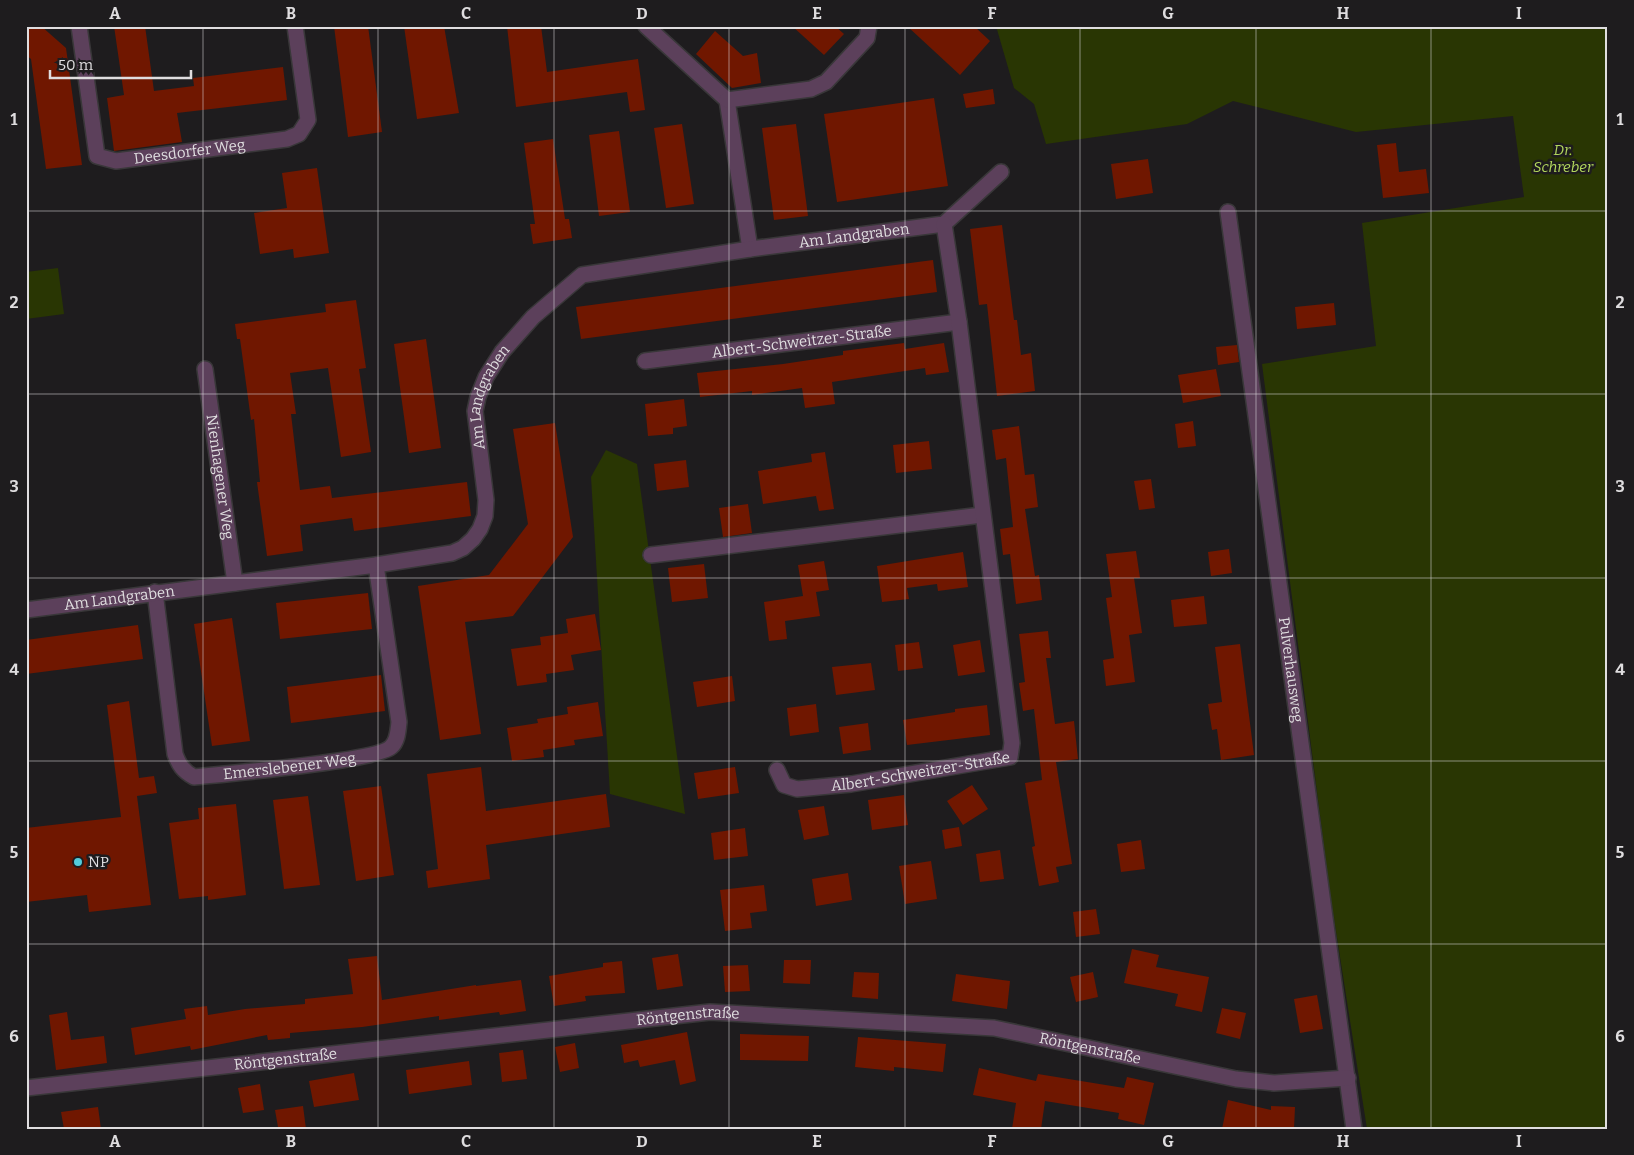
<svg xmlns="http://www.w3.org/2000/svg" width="1634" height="1155" viewBox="0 0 1634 1155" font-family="Bitter,serif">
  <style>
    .green { fill: #293603 }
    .building { fill: #701700 }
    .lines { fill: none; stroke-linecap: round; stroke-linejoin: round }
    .minor-casing { stroke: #393739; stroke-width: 18 }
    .minor { stroke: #5c405b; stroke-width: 15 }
    .grid { fill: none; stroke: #dfdddf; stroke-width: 1; stroke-opacity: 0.55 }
    .poi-dot { fill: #53cbda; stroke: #1e1c1e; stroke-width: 2 }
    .labels { text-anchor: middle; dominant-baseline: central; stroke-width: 5; stroke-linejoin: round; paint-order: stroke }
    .park-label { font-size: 15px; font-style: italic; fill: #b3d85d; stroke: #1e1c1e }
    .street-label { font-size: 15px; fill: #dfdddf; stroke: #1e1c1e }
    .poi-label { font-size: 15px; fill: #dfdddf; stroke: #1e1c1e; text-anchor: start }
    .neatline { fill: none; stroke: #dfdddf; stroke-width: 2 }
    .grid-label { font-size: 16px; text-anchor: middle; font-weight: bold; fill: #dfdddf }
  </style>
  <rect width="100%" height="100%" fill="#1e1c1e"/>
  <g class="green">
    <polygon points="996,26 1608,26 1608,1129 1367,1129 1330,893 1262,364 1376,346 1362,223 1524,197 1513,116 1356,132 1233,101 1187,124 1046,144 1034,104 1014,88"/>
    <polygon points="58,268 64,314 26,319 26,272"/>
    <polygon points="606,450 637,464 685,814 610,794 591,477"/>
  </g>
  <g class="building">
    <polygon points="26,26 41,26 66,48 82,165 46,169 31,59 26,55"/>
    <polygon points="114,26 145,26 154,91 194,86 193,78 283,67 287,100 177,113 182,142 114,151 107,98 124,95"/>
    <polygon points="334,26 368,26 382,132 348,137"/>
    <polygon points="404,26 444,26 459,113 417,119"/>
    <polygon points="507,26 541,26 547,72 638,59 645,110 630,112 627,92 516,107"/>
    <polygon points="792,26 835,26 844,34 824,55"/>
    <polygon points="907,26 974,26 990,41 960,75"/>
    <polygon points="715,31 743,56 757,53 761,83 732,88 696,54"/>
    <polygon points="993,89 995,104 966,108 963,94"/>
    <polygon points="934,98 948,186 837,202 824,114"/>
    <polygon points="682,124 694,204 666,208 654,128"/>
    <polygon points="796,124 808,216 774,220 762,128"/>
    <polygon points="619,131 630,212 599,216 589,135"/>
    <polygon points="553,139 565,219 569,219 572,238 533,244 530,224 535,224 524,143"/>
    <polygon points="1396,143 1399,172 1426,169 1429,193 1383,198 1377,145"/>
    <polygon points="1148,159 1153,193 1116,199 1111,164"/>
    <polygon points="317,168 329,253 294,258 293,249 260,254 254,213 287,208 282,173"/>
    <polygon points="1002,225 1014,320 1017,320 1021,355 1031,353 1035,391 997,396 987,304 979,305 970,229"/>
    <polygon points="933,260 937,292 581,339 576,307"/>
    <polygon points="356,300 366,368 359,369 371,452 341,457 328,368 290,373 296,414 291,414 300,490 330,486 332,498 467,482 471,516 354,531 352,518 300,525 303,551 267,556 257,482 260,482 254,419 251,420 240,339 237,339 235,324 326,312 325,304"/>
    <polygon points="1334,303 1336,325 1297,329 1295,307"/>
    <polygon points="426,339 441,448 409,453 394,344"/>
    <polygon points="904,343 905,349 944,343 949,372 926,375 925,368 832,382 835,404 805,408 802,388 752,395 752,391 700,397 697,373 783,364 843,355 843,351"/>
    <polygon points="1237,345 1239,362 1218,365 1216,347"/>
    <polygon points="1216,369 1221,396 1183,403 1178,375"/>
    <polygon points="684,399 687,426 673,428 673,434 648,436 645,404"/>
    <polygon points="1193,421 1196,446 1178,448 1175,424"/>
    <polygon points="555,423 573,537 513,616 465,622 481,734 440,740 418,586 489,575 528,524 513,429"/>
    <polygon points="1019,426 1025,475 1034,474 1038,507 1025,509 1035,576 1039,575 1042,600 1016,604 1010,554 1003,555 1000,529 1013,527 1006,458 996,460 992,430"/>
    <polygon points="929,441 932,469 896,473 893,445"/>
    <polygon points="825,452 834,509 819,511 816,496 763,504 758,471 812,462 811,454"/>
    <polygon points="686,460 689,487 657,491 654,464"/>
    <polygon points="1151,479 1155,508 1139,510 1134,481"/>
    <polygon points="748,504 752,533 723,537 719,508"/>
    <polygon points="1229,549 1232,573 1211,576 1208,552"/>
    <polygon points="1136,551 1140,578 1134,578 1142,633 1129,635 1135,682 1106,686 1103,660 1114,658 1106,598 1112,597 1106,554"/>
    <polygon points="963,552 968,587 938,591 937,584 907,588 909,599 882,602 877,566"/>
    <polygon points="824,561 829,590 816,592 820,616 785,621 787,639 769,641 764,602 803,596 798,565"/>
    <polygon points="704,564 708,598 672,602 668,568"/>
    <polygon points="368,593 372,629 280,639 276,603"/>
    <polygon points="1204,596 1207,624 1174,627 1171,600"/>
    <polygon points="595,614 601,650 571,655 574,670 546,674 547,682 517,686 511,649 541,645 540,637 568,633 566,619"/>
    <polygon points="232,618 250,741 212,746 194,624"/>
    <polygon points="138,625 143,659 26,674 26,640"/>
    <polygon points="1048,631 1051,658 1046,658 1055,724 1074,721 1078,759 1056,762 1072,864 1056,867 1059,882 1039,886 1032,847 1035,846 1025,783 1042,780 1034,709 1023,711 1019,683 1025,682 1019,634"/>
    <polygon points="980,640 985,672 958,676 953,645"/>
    <polygon points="919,642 923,668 898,671 895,645"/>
    <polygon points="1240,644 1254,755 1221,760 1217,729 1212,730 1208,704 1222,702 1215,647"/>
    <polygon points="871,663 875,690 836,695 832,667"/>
    <polygon points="381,675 385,711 291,723 287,687"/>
    <polygon points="732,676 735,701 697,707 693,682"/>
    <polygon points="129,701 139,778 154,776 157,793 137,796 151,905 89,912 87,895 26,902 26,828 121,817 107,705"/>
    <polygon points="598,702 603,736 574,740 575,745 543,750 544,757 512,761 507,728 538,723 537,719 568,714 567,707"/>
    <polygon points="816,704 819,732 790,736 787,708"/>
    <polygon points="987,705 990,735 907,745 903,720 955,712 955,709"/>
    <polygon points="868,723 871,750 843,754 839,727"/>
    <polygon points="481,767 486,811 606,794 610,827 486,845 490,879 428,888 426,871 438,869 427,774"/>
    <polygon points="735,767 739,793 698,799 694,773"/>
    <polygon points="972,785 988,809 963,825 947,801"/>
    <polygon points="381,786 394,875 356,881 343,791"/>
    <polygon points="904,795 908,825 872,830 868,800"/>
    <polygon points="308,796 320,885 284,889 273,800"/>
    <polygon points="236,804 246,895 208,900 208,896 179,899 169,823 199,819 198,808"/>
    <polygon points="824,806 829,835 804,840 798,810"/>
    <polygon points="959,827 962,846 945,849 942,830"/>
    <polygon points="745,828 748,856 714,860 711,833"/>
    <polygon points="1141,840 1145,869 1121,872 1117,844"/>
    <polygon points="1000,850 1004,879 980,882 976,854"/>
    <polygon points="931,861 937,899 905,904 899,866"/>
    <polygon points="848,873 852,900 816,906 812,879"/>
    <polygon points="764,885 767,911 750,913 752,928 725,931 720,890"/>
    <polygon points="1096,909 1100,934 1076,937 1073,912"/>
    <polygon points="1132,949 1159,955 1156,967 1209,977 1202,1012 1175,1006 1178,994 1124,983"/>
    <polygon points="678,954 683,986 657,990 652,958"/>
    <polygon points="377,956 382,1000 476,985 476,986 521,980 526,1011 500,1015 499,1012 439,1020 439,1016 362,1027 290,1033 290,1038 268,1040 267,1035 191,1050 190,1046 135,1055 131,1028 186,1019 184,1009 207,1006 208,1015 245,1009 305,1004 305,999 353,994 348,959"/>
    <polygon points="784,960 811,960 810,984 783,983"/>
    <polygon points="622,961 625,993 585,996 586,1001 554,1006 549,976 603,967 603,963"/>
    <polygon points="748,965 750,991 725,992 723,966"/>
    <polygon points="854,972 879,973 878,999 852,997"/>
    <polygon points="1093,972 1098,997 1076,1002 1070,977"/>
    <polygon points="956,974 1010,981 1007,1009 952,1001"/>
    <polygon points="1317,995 1323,1029 1300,1033 1294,999"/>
    <polygon points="1222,1008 1246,1013 1240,1039 1216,1033"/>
    <polygon points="67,1012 71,1040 104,1036 107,1063 56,1070 49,1015"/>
    <polygon points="687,1032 696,1081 680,1085 675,1060 640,1067 638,1060 624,1063 621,1045"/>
    <polygon points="740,1034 809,1036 808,1061 740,1060"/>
    <polygon points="858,1037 946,1044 943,1072 894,1067 894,1071 855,1067"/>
    <polygon points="575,1043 579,1068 560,1072 555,1047"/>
    <polygon points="523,1050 527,1079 502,1082 499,1053"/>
    <polygon points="469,1061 472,1085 409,1094 406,1070"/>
    <polygon points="979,1068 1036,1081 1038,1074 1124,1088 1127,1077 1154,1083 1144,1125 1118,1119 1119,1113 1045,1101 1041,1129 1012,1129 1016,1103 973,1095"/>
    <polygon points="354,1073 359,1100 314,1107 309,1081"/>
    <polygon points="260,1084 264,1110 243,1113 238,1088"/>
    <polygon points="1228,1100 1271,1110 1271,1106 1295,1107 1294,1129 1222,1129"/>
    <polygon points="303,1106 306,1129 278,1127 275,1110"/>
    <polygon points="98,1107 101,1129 64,1129 61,1112"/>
  </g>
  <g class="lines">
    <defs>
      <g id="minor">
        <path id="s1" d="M79,26L97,156L116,161L287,139L299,134L308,120L295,26"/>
        <polyline points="646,26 727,100 750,249"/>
        <polyline points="727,100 811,89 826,82 867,38 869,26"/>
        <path id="s2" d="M1228,212L1354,1129"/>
        <path id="s3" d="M645,361L959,322"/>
        <path id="s4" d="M205,369L235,583"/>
        <polyline points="651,555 982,515"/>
        <path id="s5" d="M155,592L175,754C179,765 183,771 194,777C223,774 377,761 391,747C398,741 398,730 399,722L376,565"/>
        <path id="s6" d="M26,610L376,565L452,553L463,548L473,539L480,529L485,516L486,500L475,411L478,397L486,377L502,352L533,317L582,275L750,249L944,224L1001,172"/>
        <path id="s7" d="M777,770L784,785L797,789L851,784L1010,757L1012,743L959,322L944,224"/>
        <path id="s8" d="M26,1088L710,1012L994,1028L1236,1079L1274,1083L1348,1078"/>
      </g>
    </defs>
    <use href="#minor" class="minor-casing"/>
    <use href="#minor" class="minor"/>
  </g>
  <path class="grid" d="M203,26V1129M378,26V1129M554,26V1129M729,26V1129M905,26V1129M1080,26V1129M1256,26V1129M1431,26V1129M26,211H1608M26,394H1608M26,578H1608M26,761H1608M26,944H1608"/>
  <circle class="poi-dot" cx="78" cy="862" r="5"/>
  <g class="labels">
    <g class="park-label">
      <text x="1563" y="150">Dr.<tspan x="1563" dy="17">Schreber</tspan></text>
    </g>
    <g class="street-label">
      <text stroke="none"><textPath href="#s1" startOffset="225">Deesdorfer Weg</textPath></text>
      <text stroke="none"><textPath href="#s6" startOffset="1039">Am Landgraben</textPath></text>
      <text stroke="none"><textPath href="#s3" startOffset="158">Albert-Schweitzer-Straße</textPath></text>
      <text stroke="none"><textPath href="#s6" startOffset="604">Am Landgraben</textPath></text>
      <text stroke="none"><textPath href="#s4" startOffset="109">Nienhagener Weg</textPath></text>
      <text stroke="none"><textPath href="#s6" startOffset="94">Am Landgraben</textPath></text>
      <text stroke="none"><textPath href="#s2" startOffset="462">Pulverhausweg</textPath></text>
      <text stroke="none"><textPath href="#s5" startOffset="290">Emerslebener Weg</textPath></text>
      <text stroke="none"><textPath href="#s7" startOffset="155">Albert-Schweitzer-Straße</textPath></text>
      <text stroke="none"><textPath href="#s8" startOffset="666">Röntgenstraße</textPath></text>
      <text stroke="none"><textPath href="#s8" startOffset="1071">Röntgenstraße</textPath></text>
      <text stroke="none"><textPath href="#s8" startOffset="261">Röntgenstraße</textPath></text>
    </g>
    <g class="poi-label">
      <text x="88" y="862">NP</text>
    </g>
  </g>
  <rect width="1634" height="1155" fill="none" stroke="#1e1c1e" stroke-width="55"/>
  <path d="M50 70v8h141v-8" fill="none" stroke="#dfdddf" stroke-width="2.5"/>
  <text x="58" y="70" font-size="15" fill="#dfdddf" stroke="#1e1c1e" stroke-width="4" paint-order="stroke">50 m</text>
  <rect x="28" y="28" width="1578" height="1100" class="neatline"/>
  <g class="grid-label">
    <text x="115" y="19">A</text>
    <text x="291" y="19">B</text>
    <text x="466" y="19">C</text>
    <text x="642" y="19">D</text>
    <text x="817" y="19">E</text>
    <text x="992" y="19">F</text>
    <text x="1168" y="19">G</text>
    <text x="1343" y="19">H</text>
    <text x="1519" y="19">I</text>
    <text x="14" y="125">1</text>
    <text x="1620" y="125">1</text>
    <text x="14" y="308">2</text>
    <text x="1620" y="308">2</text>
    <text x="14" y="492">3</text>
    <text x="1620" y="492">3</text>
    <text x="14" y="675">4</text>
    <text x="1620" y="675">4</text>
    <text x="14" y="858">5</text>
    <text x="1620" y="858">5</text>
    <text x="14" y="1042">6</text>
    <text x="1620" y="1042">6</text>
    <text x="115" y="1147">A</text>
    <text x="291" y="1147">B</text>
    <text x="466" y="1147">C</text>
    <text x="642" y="1147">D</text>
    <text x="817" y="1147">E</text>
    <text x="992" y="1147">F</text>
    <text x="1168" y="1147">G</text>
    <text x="1343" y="1147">H</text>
    <text x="1519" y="1147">I</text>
  </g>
</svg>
